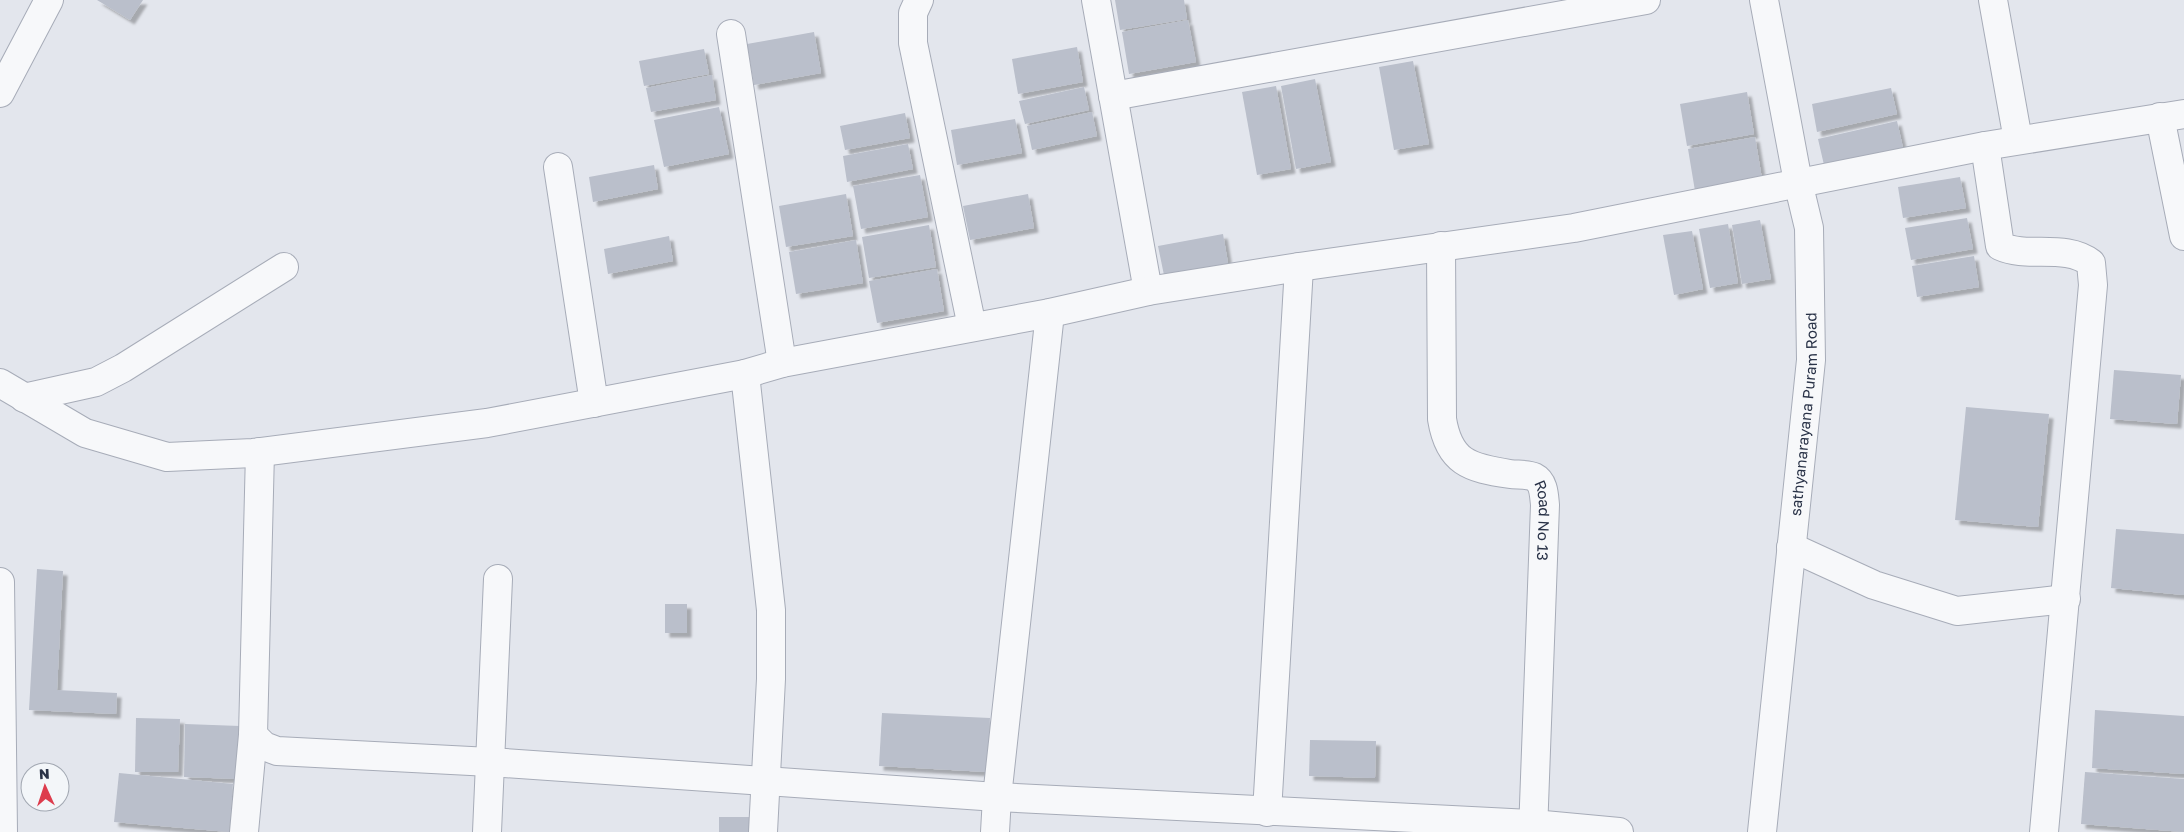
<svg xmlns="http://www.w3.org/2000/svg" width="2184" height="832" viewBox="0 0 2184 832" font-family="'Golos Text',sans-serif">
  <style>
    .building { fill: #babfcb; filter: url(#shadow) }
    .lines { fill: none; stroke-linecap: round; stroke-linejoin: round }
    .minor-casing { stroke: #a7acb8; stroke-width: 30 }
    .minor { stroke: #f7f8fa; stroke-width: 28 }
    .labels { text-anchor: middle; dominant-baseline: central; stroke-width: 4; stroke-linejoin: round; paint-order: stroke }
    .street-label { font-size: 15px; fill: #293247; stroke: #f3f6f9 }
  </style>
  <defs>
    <filter id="shadow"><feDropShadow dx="4.5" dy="4.5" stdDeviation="1" flood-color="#0004"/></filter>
  </defs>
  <rect width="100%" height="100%" fill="#e3e6ed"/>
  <g class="building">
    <polygon points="97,0 143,0 130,20"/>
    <polygon points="1115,0 1184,0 1187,19 1120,30"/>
    <polygon points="1188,20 1196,62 1129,74 1122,32"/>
    <polygon points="814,32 821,73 754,85 747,44"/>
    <polygon points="1077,47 1083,82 1018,94 1012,59"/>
    <polygon points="704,49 709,74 644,86 639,61"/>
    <polygon points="1413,61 1429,144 1394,150 1379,67"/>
    <polygon points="712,75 716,100 651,112 646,88"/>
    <polygon points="1315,79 1331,162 1296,169 1281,86"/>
    <polygon points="1276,86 1291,169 1257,175 1242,92"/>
    <polygon points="1084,87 1089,110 1025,124 1019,101"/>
    <polygon points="1891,88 1897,114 1817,132 1812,104"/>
    <polygon points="1747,92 1754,134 1687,146 1680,104"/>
    <polygon points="719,107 729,154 664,167 654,120"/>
    <polygon points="1092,112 1097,136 1032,150 1027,126"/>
    <polygon points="905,113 910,138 845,150 840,126"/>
    <polygon points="1015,119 1022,153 957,165 951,130"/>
    <polygon points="1897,121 1903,148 1824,165 1818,139"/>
    <polygon points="1755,137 1762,179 1695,191 1688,149"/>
    <polygon points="908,144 913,169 847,182 843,156"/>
    <polygon points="654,165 658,189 593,202 589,177"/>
    <polygon points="920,175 928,217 861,229 853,186"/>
    <polygon points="1960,177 1966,208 1903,218 1898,187"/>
    <polygon points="846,194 853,236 786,247 779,206"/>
    <polygon points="1028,194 1034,228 970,240 963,206"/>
    <polygon points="1967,218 1973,249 1911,260 1905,228"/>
    <polygon points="1760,220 1771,279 1742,284 1732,225"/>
    <polygon points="1728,224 1738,283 1710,288 1699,229"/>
    <polygon points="929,225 936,267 869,278 862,237"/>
    <polygon points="1692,231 1703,289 1674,295 1663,235"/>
    <polygon points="1223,234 1229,269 1165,280 1158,246"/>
    <polygon points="669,236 673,261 608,274 604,249"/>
    <polygon points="856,240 863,283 796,294 789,252"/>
    <polygon points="1974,256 1979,287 1917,297 1912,266"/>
    <polygon points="937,269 944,311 877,323 869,281"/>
    <polygon points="2114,370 2181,375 2177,424 2110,419"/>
    <polygon points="1966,407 2049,414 2038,527 1955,520"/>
    <polygon points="2116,529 2184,534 2184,595 2111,588"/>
    <polygon points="37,569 63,571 57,690 117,693 116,714 29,710"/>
    <rect x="665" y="604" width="22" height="29"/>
    <polygon points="2095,710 2184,716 2184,774 2092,768"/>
    <polygon points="882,713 990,718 987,772 879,766"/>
    <polygon points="136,718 180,719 178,772 135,772"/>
    <polygon points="185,724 240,726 239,779 184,777"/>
    <polygon points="1310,740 1376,741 1375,778 1309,776"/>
    <polygon points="2085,772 2184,779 2184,832 2081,824"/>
    <polygon points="119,773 233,784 229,832 114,822"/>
    <rect x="719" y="817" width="32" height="15"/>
  </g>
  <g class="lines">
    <defs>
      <g id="minor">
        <polyline points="919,0 913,13 913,43 972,327"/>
        <polyline points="1096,0 1148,291"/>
        <polyline points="1993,0 2018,140"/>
        <polyline points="731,34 782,363"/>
        <polyline points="0,93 49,0"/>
        <polyline points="1113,96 1646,0"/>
        <polyline points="2160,117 2184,236"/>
        <path d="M1985,146L2000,246C2028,259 2065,243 2091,263L2093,285L2044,832"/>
        <polyline points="558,167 594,403"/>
        <path id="s1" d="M1441,246L1442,419C1449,462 1469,468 1510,474C1517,475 1528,474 1534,477C1544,482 1544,495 1545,505L1533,832"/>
        <polyline points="745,374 771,610 771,679 763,832"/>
        <polyline points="0,383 85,433 167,457 253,453 487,423 745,374 782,363 1050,313 1148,291 1299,267 1574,228 1985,146 2184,114"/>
        <polyline points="24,398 96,382 123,368 284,267"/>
        <polyline points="260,452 253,735 264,746 277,751 490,762 997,797 1533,824 1619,832"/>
        <polyline points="1791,547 1874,585 1957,611 2066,599"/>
        <polyline points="0,582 3,832"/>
        <polyline points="1267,812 1299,267"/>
        <polyline points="244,832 253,735"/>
        <polyline points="487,832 498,579"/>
        <polyline points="995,832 997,797 1050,313"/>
        <path id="s2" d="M1762,832L1811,360L1809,228L1798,182L1764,0"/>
      </g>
    </defs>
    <use href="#minor" class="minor-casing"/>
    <use href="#minor" class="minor"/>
  </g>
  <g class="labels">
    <g class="street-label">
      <text stroke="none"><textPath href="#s2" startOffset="420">sathyanarayana Puram Road</textPath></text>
      <text stroke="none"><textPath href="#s1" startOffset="341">Road No 13</textPath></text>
    </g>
  </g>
  <g transform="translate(45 787) rotate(357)"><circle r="24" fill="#f3f6f9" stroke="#a2a8b2"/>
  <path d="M0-4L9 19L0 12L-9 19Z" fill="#dd3c4d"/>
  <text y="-8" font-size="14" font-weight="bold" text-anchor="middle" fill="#293247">N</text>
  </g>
</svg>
